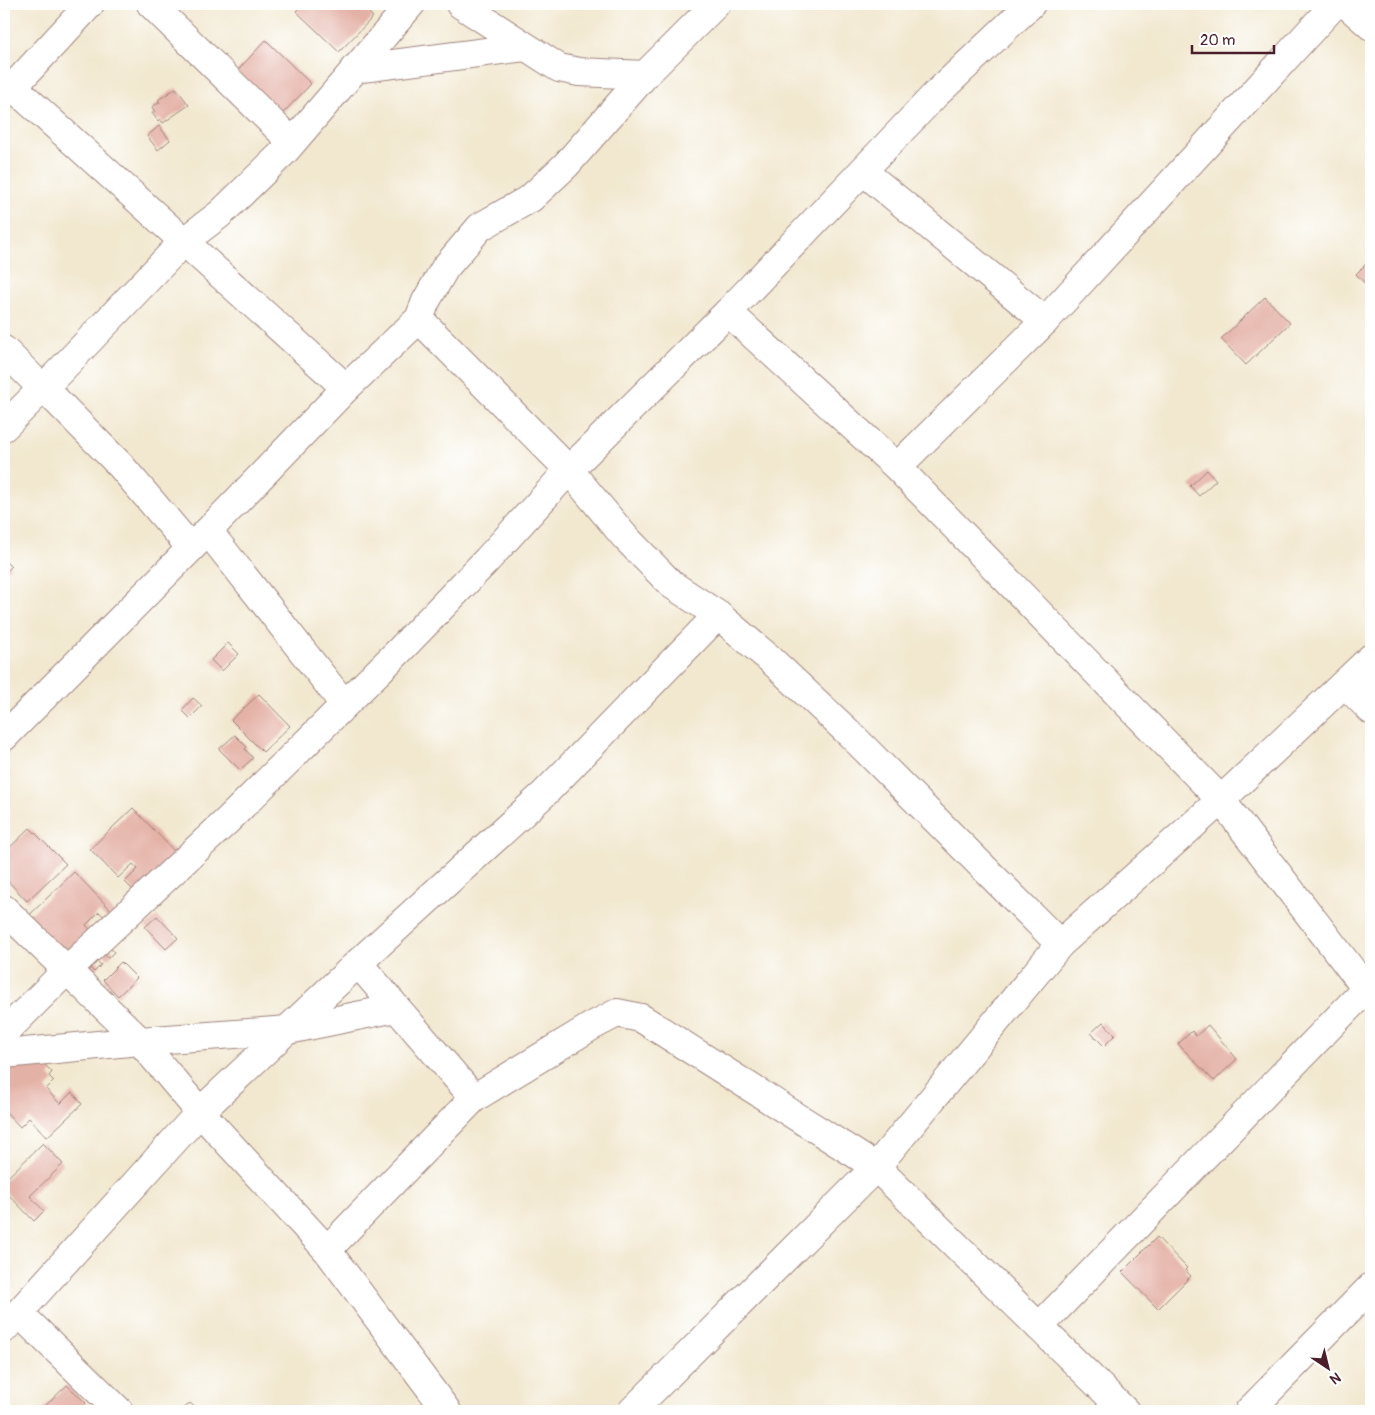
<svg xmlns="http://www.w3.org/2000/svg" width="1375" height="1415" viewBox="0 0 1375 1415" font-family="Pangolin,sans-serif">
  <style>
    .building { fill: #e4b1a6 }
    .lines { fill: none; stroke-linecap: round; stroke-linejoin: round }
    .minor-casing { stroke: #9e847e; stroke-width: 30 }
    .minor { stroke: #fff; stroke-width: 28 }
  </style>
  <rect width="100%" height="100%" fill="#fff"/>
  <filter id="ink" filterUnits="userSpaceOnUse"><feTurbulence type="fractalNoise" baseFrequency=".02" numOctaves="2"/><feDisplacementMap in="SourceGraphic" scale="10" xChannelSelector="R" yChannelSelector="G"/><feConvolveMatrix kernelMatrix="1 2 1 2 8 2 1 2 1" color-interpolation-filters="sRGB"/></filter>
  <filter id="wash" filterUnits="userSpaceOnUse"><feTurbulence type="fractalNoise" baseFrequency=".0096" numOctaves="4" result="noise"/><feDisplacementMap in="SourceGraphic" scale="20" xChannelSelector="R" yChannelSelector="G"/><feGaussianBlur stdDeviation="1.12" result="paint"/><feColorMatrix in="noise" values="0 0 0 0 0 0 0 0 0 0 0 0 0 0 0 0 0 1.4 0 .05"/><feComposite in="paint" operator="in"/></filter>
  <g filter="url(#wash)">
    <rect width="100%" height="100%" fill="#f2e8d0"/>
    <g id="blocks">
      <g class="building">
        <polygon points="303,4 349,4 357,11 362,6 373,17 339,52 296,11"/>
        <polygon points="266,40 311,84 281,115 236,72"/>
        <polygon points="176,88 189,105 163,123 160,119 158,121 152,113 155,112 152,107 160,102 158,100"/>
        <polygon points="159,126 170,140 158,150 147,136"/>
        <polygon points="1368,262 1371,265 1370,289 1356,274"/>
        <polygon points="1265,297 1290,323 1246,365 1221,339"/>
        <polygon points="1207,470 1216,480 1199,496 1190,486"/>
        <polygon points="4,560 11,567 4,574"/>
        <polygon points="228,643 239,654 222,671 211,660"/>
        <polygon points="259,694 290,726 263,752 231,720"/>
        <polygon points="193,698 202,706 190,718 182,710"/>
        <polygon points="235,735 247,747 245,749 253,758 240,770 219,749"/>
        <polygon points="133,808 177,854 136,893 125,882 138,869 133,864 118,878 90,849"/>
        <polygon points="30,828 66,864 27,901 4,877 4,853"/>
        <polygon points="74,872 117,916 110,922 99,912 86,925 91,931 66,954 17,927"/>
        <polygon points="157,916 178,938 166,949 145,927"/>
        <polygon points="106,943 114,952 108,958 99,949"/>
        <polygon points="93,957 101,965 94,972 86,964"/>
        <polygon points="121,962 137,978 118,996 103,980"/>
        <polygon points="1103,1022 1115,1035 1104,1046 1091,1033"/>
        <polygon points="1208,1025 1237,1059 1214,1081 1178,1044 1192,1031 1196,1036"/>
        <polygon points="24,1043 52,1072 49,1076 54,1081 46,1089 60,1104 72,1092 82,1104 47,1137 29,1118 20,1127 4,1110 4,1062"/>
        <polygon points="43,1143 63,1164 30,1196 44,1211 34,1221 4,1190 4,1181"/>
        <polygon points="1157,1237 1187,1268 1185,1270 1191,1276 1158,1309 1122,1272"/>
        <polygon points="67,1385 86,1403 78,1411 65,1411 62,1408 58,1411 41,1410"/>
        <polygon points="190,1403 199,1411 181,1411"/>
      </g>
    </g>
  </g>
  <g filter="url(#ink)">
    <use href="#blocks" fill-opacity="0" stroke="#9e847e" stroke-width="1"/>
    <g class="lines">
      <defs>
        <g id="minor">
          <polyline points="151,4 292,142"/>
          <polyline points="460,4 559,68 579,72 645,75"/>
          <polyline points="1346,4 1371,26"/>
          <polyline points="354,69 525,47"/>
          <polyline points="13,87 90,4"/>
          <polyline points="4,94 13,87 346,388"/>
          <polyline points="863,171 1045,321"/>
          <polyline points="728,312 897,467 1221,800 1371,995"/>
          <polyline points="419,319 569,470 625,537 671,584 718,615 770,659 850,734 1060,944"/>
          <polyline points="4,350 42,388"/>
          <polyline points="43,387 121,466 191,548"/>
          <polyline points="4,427 60,371 183,242 220,214 285,151 411,4"/>
          <polyline points="897,467 1045,321 1335,4"/>
          <polyline points="208,531 344,704"/>
          <polyline points="1345,684 1371,710"/>
          <polyline points="4,737 208,531 346,388 419,319 426,301 445,268 480,227 531,198 566,165 645,75 716,4"/>
          <polyline points="4,909 140,1041 200,1112 327,1250 447,1411"/>
          <polyline points="358,963 474,1098"/>
          <polyline points="4,1033 67,970 228,820 399,651 487,560 569,470 728,312 935,95 1031,4"/>
          <polyline points="4,1054 140,1041 288,1030 396,1008"/>
          <polyline points="327,1250 474,1098 592,1026 617,1013 641,1018 876,1167 1125,1411"/>
          <polyline points="19,1313 119,1411"/>
          <polyline points="1039,1327 1366,989"/>
          <polyline points="4,1329 200,1112 358,963 545,793 718,615"/>
          <polyline points="632,1411 876,1167 1060,944 1221,800 1371,658"/>
          <polyline points="1249,1411 1371,1287"/>
        </g>
      </defs>
      <use href="#minor" class="minor-casing"/>
      <use href="#minor" class="minor"/>
    </g>
  </g>
  <rect width="1375" height="1415" fill="none" stroke="#fff" stroke-width="20"/>
  <g transform="translate(1328 1368) rotate(145)" stroke="#ffffff" stroke-width="4" paint-order="stroke">
  <path d="M0-4L9 19L0 12L-9 19Z" fill="#4a1f2b"/>
  <text y="-8" font-size="14" font-weight="bold" text-anchor="middle" fill="#4a1f2b">N</text>
  </g>
  <path d="M1192 45v8h82v-8" fill="none" stroke="#4a1f2b" stroke-width="2.5"/>
  <text x="1200" y="45" font-size="15" fill="#4a1f2b" stroke="#ffffff" stroke-width="4" paint-order="stroke">20 m</text>
</svg>
